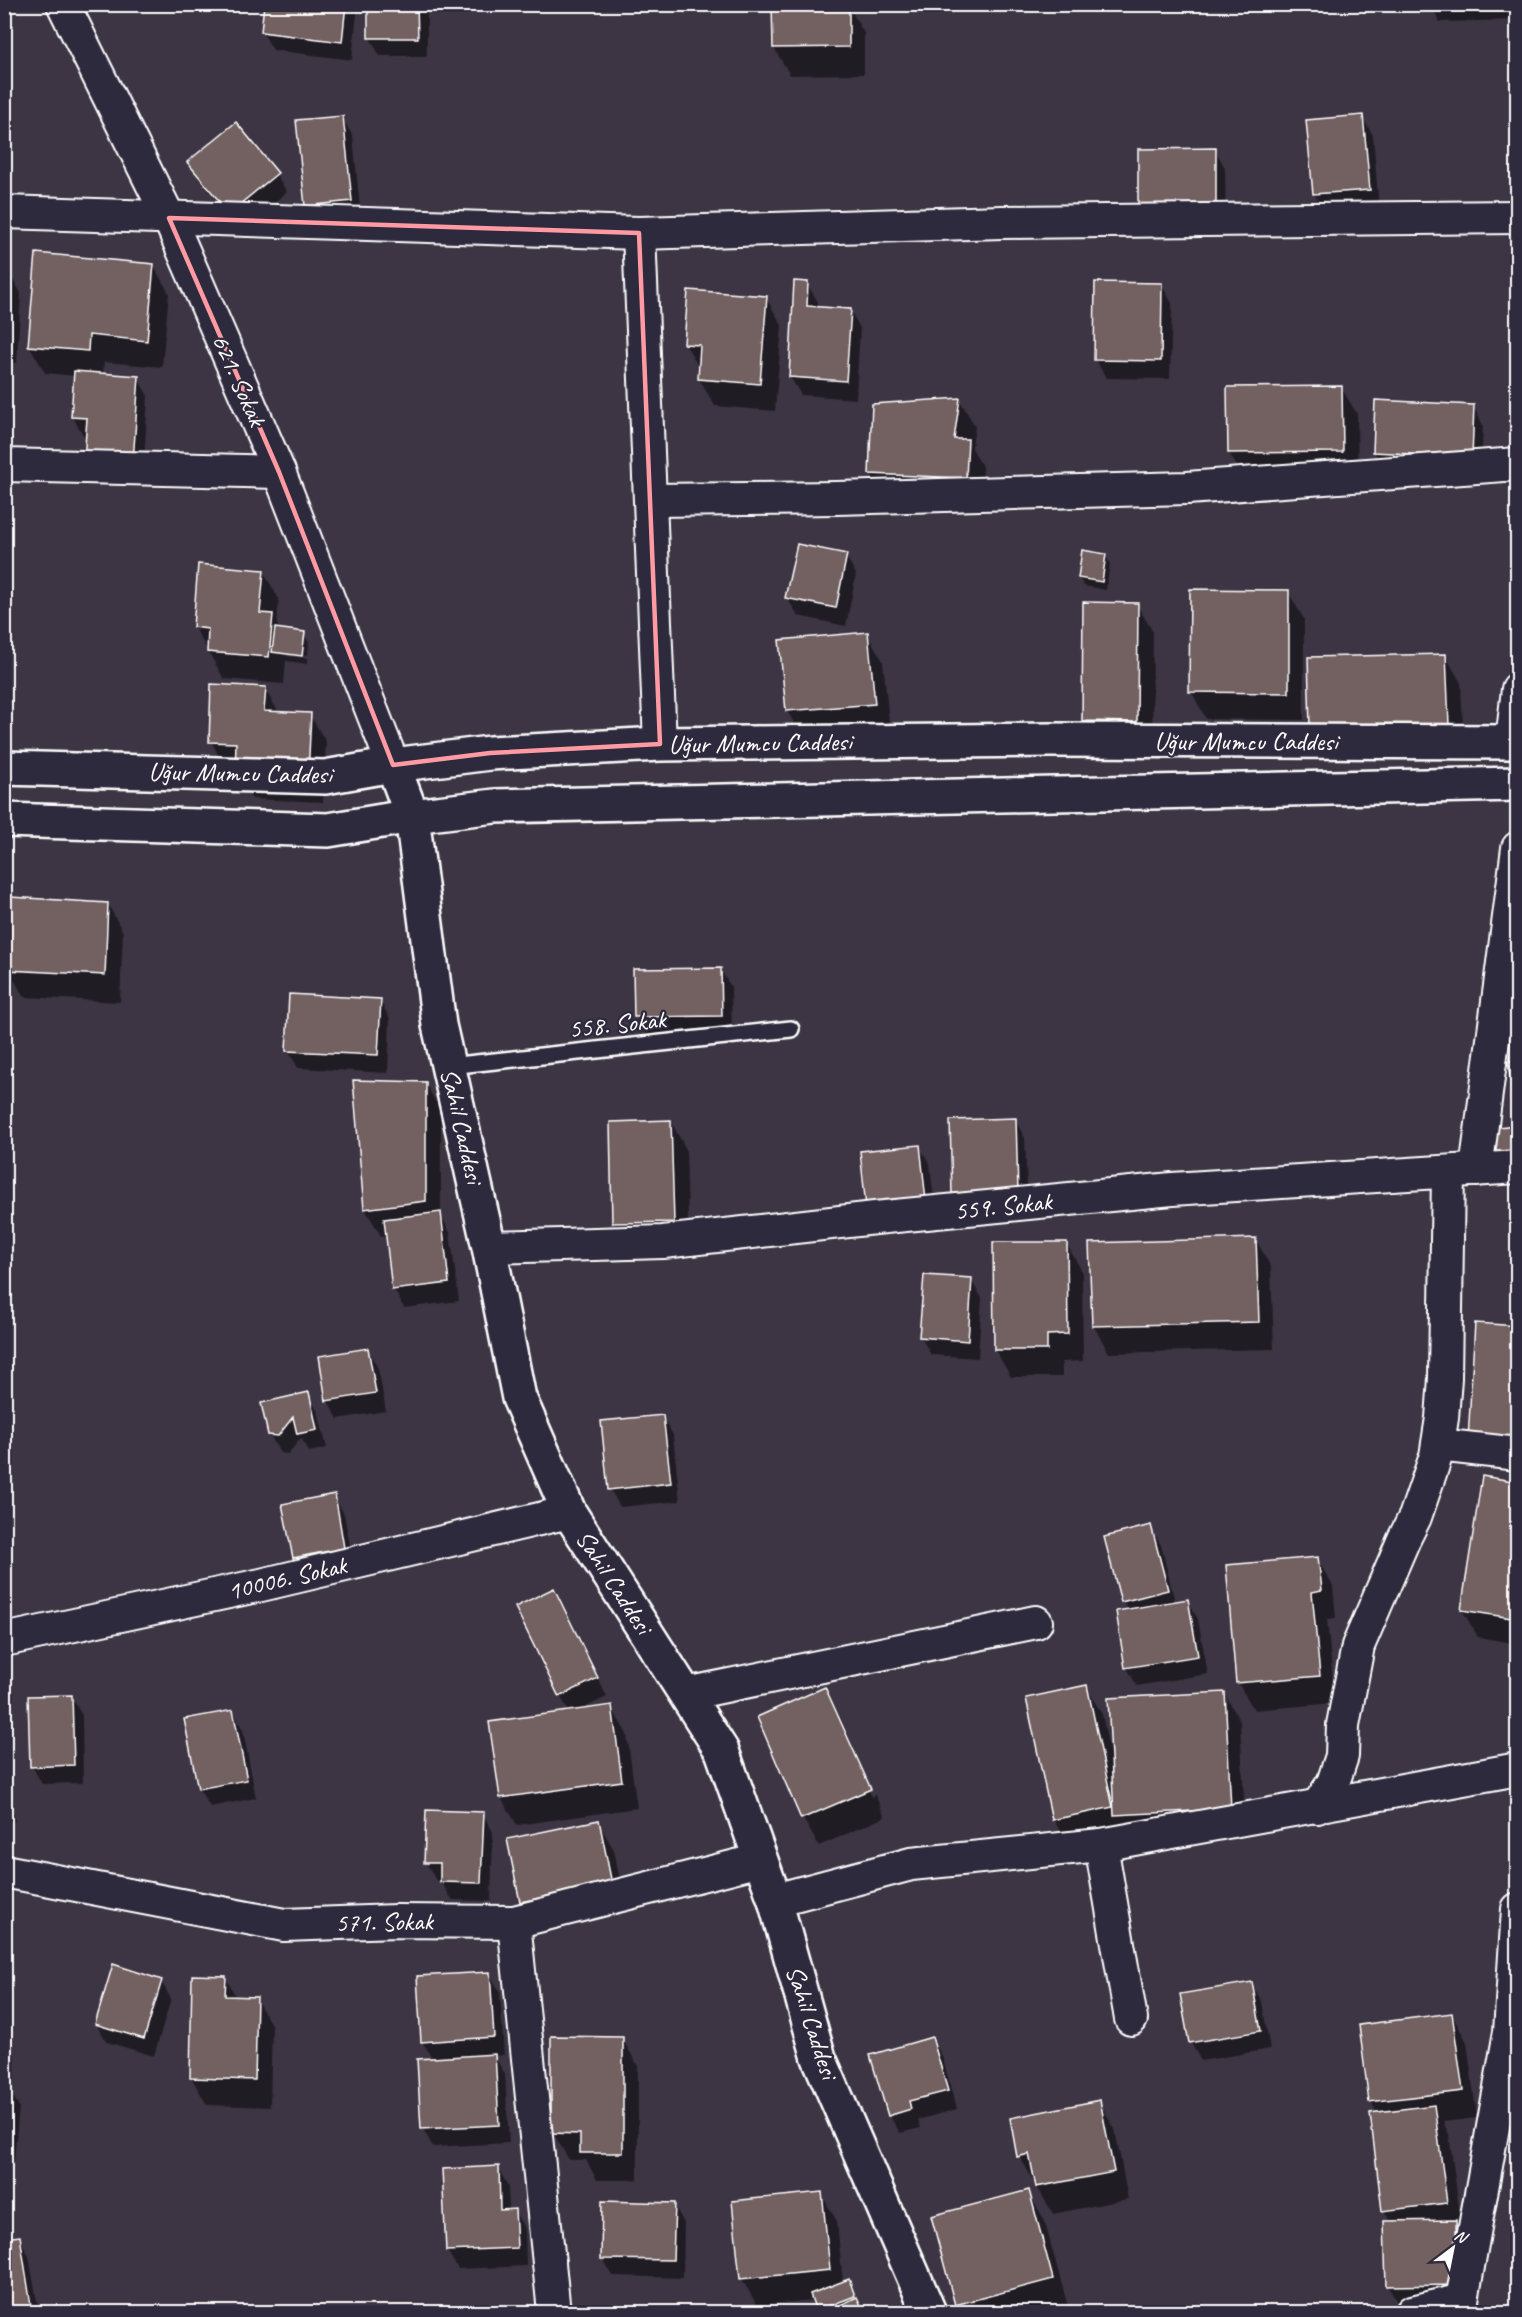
<svg xmlns="http://www.w3.org/2000/svg" width="1522" height="2317" viewBox="0 0 1522 2317" font-family="Caveat,sans-serif">
  <style>
    .shadow { fill: #0007; fill-rule: evenodd }
    .building { fill: #736060; stroke: #fff; stroke-width: 1.5 }
    .lines { fill: none; stroke-linecap: round; stroke-linejoin: round }
    .service-casing { stroke: #fff; stroke-width: 20 }
    .minor-casing { stroke: #fff; stroke-width: 36 }
    .tertiary-casing { stroke: #fff; stroke-width: 38 }
    .service { stroke: #2f2a3d; stroke-width: 15 }
    .minor { stroke: #2f2a3d; stroke-width: 32 }
    .tertiary { stroke: #2f2a3d; stroke-width: 33 }
    .marked { fill: none; stroke: #ff9aa2; stroke-width: 4.5; stroke-linejoin: round }
    .labels { text-anchor: middle; dominant-baseline: central; stroke-width: 4.5; stroke-linejoin: round; paint-order: stroke }
    .street-label { font-size: 26px; fill: #fff; stroke: #2f2a3d }
  </style>
  <rect width="100%" height="100%" fill="#3d3544"/>
  <filter id="ink" filterUnits="userSpaceOnUse"><feTurbulence type="fractalNoise" baseFrequency=".0167" numOctaves="2"/><feDisplacementMap in="SourceGraphic" scale="12" xChannelSelector="R" yChannelSelector="G"/><feConvolveMatrix kernelMatrix="1 2 1 2 8 2 1 2 1" color-interpolation-filters="sRGB"/></filter>
  <g filter="url(#ink)">
    <g class="shadow">
      <polygon points="265,4 358,4 352,60 273,50 262,32"/>
      <polygon points="369,4 427,4 427,56 380,56 370,38"/>
      <polygon points="774,4 848,5 864,33 864,74 790,75 774,48"/>
      <polygon points="1430,4 1516,4 1517,20 1440,22"/>
      <polygon points="1362,117 1373,135 1379,208 1325,212 1314,194"/>
      <polygon points="342,118 353,136 361,219 317,224 307,205"/>
      <polygon points="1215,150 1225,168 1226,231 1150,231"/>
      <polygon points="189,162 276,174 287,192 241,230 200,180"/>
      <polygon points="153,265 169,293 162,367 104,362 103,375 138,378 148,396 143,480 87,435 83,435 72,416 76,376 45,373 29,345"/>
      <polygon points="4,275 10,275 21,293 17,363 4,362"/>
      <polygon points="807,284 818,302 817,308 850,310 860,328 856,399 801,395 790,377"/>
      <polygon points="1161,284 1172,303 1170,379 1106,378 1095,359"/>
      <polygon points="766,298 782,325 775,411 715,406 699,379 700,369 685,344"/>
      <polygon points="1341,387 1357,414 1358,479 1245,480 1229,453"/>
      <polygon points="959,399 975,426 972,448 983,468 981,505 887,501 871,474"/>
      <polygon points="1473,406 1483,425 1481,475 1385,470 1374,451"/>
      <polygon points="1105,555 1110,564 1106,590 1084,586 1079,578"/>
      <polygon points="846,556 856,574 846,626 798,616 787,598"/>
      <polygon points="263,571 279,599 277,624 281,631 304,634 309,643 308,655 287,652 287,656 307,658 307,664 286,661 284,684 224,679 194,627"/>
      <polygon points="1288,592 1304,619 1304,720 1206,719 1191,691"/>
      <polygon points="1085,604 1137,605 1153,632 1152,749 1099,748 1083,721"/>
      <polygon points="867,634 883,661 890,731 803,738 787,711 781,641"/>
      <polygon points="1446,656 1461,683 1464,752 1328,755"/>
      <polygon points="265,689 279,713 310,715 326,742 323,802 252,799 236,771 226,769 211,741"/>
      <polygon points="108,904 123,932 120,1002 24,997 8,969"/>
      <polygon points="720,969 731,987 732,1034 646,1035 636,1017"/>
      <polygon points="380,1000 390,1019 388,1073 298,1068 288,1050"/>
      <polygon points="425,1083 441,1111 441,1216 450,1232 459,1301 404,1308 394,1290 387,1235 381,1236 365,1209"/>
      <polygon points="1015,1120 1025,1138 1028,1210 964,1212 953,1194"/>
      <polygon points="671,1122 686,1149 689,1249 630,1250 614,1223"/>
      <polygon points="919,1146 930,1164 936,1219 878,1224"/>
      <polygon points="1256,1240 1271,1267 1274,1349 1109,1353 1093,1325"/>
      <polygon points="1066,1243 1082,1271 1083,1361 1062,1362 1062,1377 1011,1377 995,1350"/>
      <polygon points="971,1280 982,1298 978,1358 931,1355 921,1337"/>
      <polygon points="368,1350 378,1368 386,1411 338,1419 328,1401 320,1358"/>
      <polygon points="308,1394 318,1412 327,1448 309,1452 301,1438 288,1454 280,1453 270,1435"/>
      <polygon points="662,1416 673,1435 680,1501 620,1507 610,1489"/>
      <polygon points="1518,1483 1518,1644 1478,1637 1462,1610"/>
      <polygon points="334,1496 344,1514 354,1566 305,1576 294,1557"/>
      <polygon points="1150,1527 1161,1545 1175,1602 1187,1600 1198,1619 1208,1674 1137,1686 1127,1668 1128,1611 1123,1602"/>
      <polygon points="1317,1559 1333,1586 1336,1618 1327,1619 1335,1703 1254,1710 1238,1683"/>
      <polygon points="564,1608 607,1697 578,1711 611,1707 627,1734 637,1808 517,1825 501,1798 570,1713 560,1696"/>
      <polygon points="1086,1687 1102,1714 1110,1754 1224,1693 1240,1721 1246,1836 1069,1847 1053,1819"/>
      <path d="M825,1689L840,1717L885,1817L819,1846L803,1819L758,1718ZM836,1716H840L875,1795L872,1797Z"/>
      <polygon points="71,1697 82,1715 83,1783 42,1784 32,1766"/>
      <polygon points="233,1711 243,1730 256,1798 210,1807 199,1789"/>
      <polygon points="4,1777 15,1821 4,1822"/>
      <polygon points="483,1814 493,1832 491,1901 452,1900 441,1881 436,1881 426,1862"/>
      <polygon points="598,1822 614,1850 626,1911 537,1929 521,1901"/>
      <polygon points="489,1973 500,1992 504,2055 494,2056 505,2074 509,2143 433,2147 423,2129 433,2059 422,2041"/>
      <polygon points="225,1977 237,1998 256,1999 272,2026 270,2107 207,2105 191,2077"/>
      <polygon points="4,1981 13,2030 4,2031"/>
      <polygon points="161,1981 171,1999 154,2056 107,2042 96,2024"/>
      <polygon points="1252,1984 1262,2002 1270,2049 1201,2061 1191,2043 1182,1996"/>
      <polygon points="1452,2015 1467,2042 1477,2118 1443,2122 1449,2134 1462,2230 1467,2303 1398,2304 1387,2285 1391,2223 1384,2210 1377,2113 1371,2102"/>
      <polygon points="622,2038 638,2066 638,2180 597,2180 586,2160 569,2160 553,2133"/>
      <polygon points="932,2038 942,2056 957,2109 918,2120 921,2128 900,2133 889,2115"/>
      <polygon points="4,2089 9,2089 19,2107 14,2161 4,2161"/>
      <polygon points="1099,2102 1115,2129 1128,2199 1053,2214 1019,2156"/>
      <polygon points="498,2168 508,2186 509,2211 514,2211 525,2229 526,2266 458,2269 447,2251"/>
      <polygon points="1028,2192 1044,2219 1068,2307 1045,2312 961,2312 957,2305 933,2217"/>
      <polygon points="821,2194 837,2221 843,2283 848,2281 864,2312 819,2312 814,2300 757,2305 741,2278"/>
      <polygon points="674,2205 684,2223 683,2278 613,2276 602,2258"/>
      <polygon points="19,2237 29,2256 39,2312 4,2312 4,2240"/>
    </g>
    <g class="building">
      <polygon points="264,4 346,4 342,42 261,32"/>
      <polygon points="368,4 417,4 418,38 368,38"/>
      <polygon points="772,4 849,4 849,47 773,48"/>
      <polygon points="1363,115 1370,190 1313,194 1306,120"/>
      <polygon points="343,116 352,201 305,206 296,120"/>
      <polygon points="236,122 278,173 229,213 187,162"/>
      <polygon points="1216,148 1216,213 1138,213 1138,149"/>
      <polygon points="36,253 154,264 147,341 89,335 88,351 28,346"/>
      <polygon points="4,273 11,274 8,345 4,345"/>
      <polygon points="794,281 808,282 807,306 851,309 846,381 789,377"/>
      <polygon points="1095,282 1162,283 1161,361 1094,360"/>
      <polygon points="688,290 767,296 760,384 698,379 700,345 684,344"/>
      <polygon points="74,371 139,376 133,462 84,461 87,418 71,417"/>
      <polygon points="1342,386 1343,452 1228,453 1227,387"/>
      <polygon points="960,398 954,439 968,439 966,478 869,474 872,404"/>
      <polygon points="1375,400 1474,405 1472,457 1373,452"/>
      <polygon points="797,544 847,554 836,608 785,598"/>
      <polygon points="1082,550 1106,554 1102,582 1078,578"/>
      <polygon points="198,564 264,570 260,613 273,614 269,657 207,652 208,629 193,627"/>
      <polygon points="1190,589 1289,590 1289,693 1189,692"/>
      <polygon points="1083,602 1138,603 1137,722 1082,721"/>
      <polygon points="275,628 305,632 302,656 272,652"/>
      <polygon points="868,632 875,704 786,711 779,640"/>
      <polygon points="1446,654 1449,725 1310,728 1308,657"/>
      <polygon points="211,684 266,687 264,711 311,713 308,775 235,772 236,743 209,742"/>
      <polygon points="10,897 108,903 105,975 6,970"/>
      <polygon points="721,968 722,1016 634,1017 633,969"/>
      <polygon points="289,994 381,999 378,1055 286,1051"/>
      <polygon points="1518,1060 1518,1153 1492,1156 1489,1128 1516,1125 1508,1061"/>
      <polygon points="353,1080 426,1082 426,1201 364,1209"/>
      <polygon points="1016,1118 1018,1193 952,1194 950,1120"/>
      <polygon points="671,1120 674,1222 612,1223 610,1122"/>
      <polygon points="920,1145 926,1201 866,1207 860,1151"/>
      <polygon points="441,1212 449,1283 392,1290 384,1219"/>
      <polygon points="1256,1238 1259,1322 1092,1326 1089,1243"/>
      <polygon points="993,1242 1067,1242 1068,1334 1047,1335 1047,1350 994,1350"/>
      <polygon points="924,1275 972,1278 968,1341 919,1337"/>
      <polygon points="1475,1323 1518,1326 1518,1442 1468,1439"/>
      <polygon points="368,1348 376,1393 326,1401 319,1356"/>
      <polygon points="309,1392 317,1430 297,1434 293,1417 278,1436 268,1435 261,1403"/>
      <polygon points="663,1415 671,1483 608,1490 601,1421"/>
      <polygon points="1482,1476 1518,1482 1518,1619 1461,1610"/>
      <polygon points="335,1494 344,1548 293,1558 282,1504"/>
      <polygon points="1151,1525 1168,1590 1121,1602 1104,1537"/>
      <polygon points="1318,1557 1322,1590 1312,1592 1320,1676 1236,1683 1226,1565"/>
      <polygon points="554,1588 598,1678 559,1697 515,1607"/>
      <polygon points="1188,1599 1198,1656 1125,1668 1116,1611"/>
      <polygon points="1087,1685 1113,1807 1052,1820 1026,1698"/>
      <polygon points="825,1687 871,1789 801,1819 757,1717"/>
      <polygon points="1225,1692 1231,1809 1114,1815 1108,1698"/>
      <polygon points="72,1695 74,1765 30,1767 28,1696"/>
      <polygon points="612,1705 622,1781 500,1798 489,1722"/>
      <polygon points="233,1710 247,1780 198,1789 184,1719"/>
      <polygon points="426,1810 484,1812 481,1883 440,1882 440,1863 424,1863"/>
      <polygon points="599,1820 612,1884 520,1902 507,1839"/>
      <polygon points="113,1964 162,1980 144,2039 95,2024"/>
      <polygon points="490,1972 494,2037 421,2042 417,1976"/>
      <polygon points="192,1975 226,1976 225,1996 257,1997 255,2080 190,2078"/>
      <polygon points="1252,1982 1261,2031 1189,2043 1180,1994"/>
      <polygon points="1452,2013 1463,2091 1369,2102 1359,2025"/>
      <polygon points="551,2036 623,2037 623,2153 580,2153 580,2134 551,2133"/>
      <polygon points="932,2037 948,2091 909,2101 911,2109 888,2116 870,2055"/>
      <polygon points="495,2054 499,2125 421,2129 417,2059"/>
      <polygon points="4,2087 10,2088 4,2139"/>
      <polygon points="1100,2100 1114,2172 1036,2187 1029,2154 1017,2157 1010,2118"/>
      <polygon points="1434,2105 1447,2203 1382,2211 1370,2113"/>
      <polygon points="499,2166 500,2210 515,2209 517,2248 446,2251 442,2169"/>
      <polygon points="1029,2190 1053,2279 955,2305 931,2216"/>
      <polygon points="822,2192 830,2270 740,2279 732,2201"/>
      <polygon points="602,2201 675,2203 673,2260 601,2259"/>
      <polygon points="1456,2220 1457,2285 1386,2286 1384,2221"/>
      <polygon points="20,2236 32,2312 9,2312 7,2300 4,2300 4,2238"/>
      <polygon points="849,2279 855,2296 816,2311 810,2294"/>
      <polygon points="857,2297 864,2312 826,2312"/>
    </g>
    <g class="lines">
      <defs>
        <polyline id="service" points="449,1066 791,1029"/>
        <g id="minor">
          <polyline points="63,4 169,218 279,472 393,765"/>
          <polyline points="4,212 639,233 1002,222 1518,217"/>
          <polyline points="639,233 660,744"/>
          <polyline points="4,465 279,472"/>
          <polyline points="651,500 837,498 1187,488 1518,464"/>
          <polyline points="1512,742 1518,689"/>
          <polyline points="1476,1170 1518,848"/>
          <polyline points="489,1247 663,1242 875,1218 1172,1189 1518,1167"/>
          <polyline points="1438,1445 1518,1454"/>
          <polyline points="4,1640 261,1585 569,1512"/>
          <polyline points="686,1694 1036,1622"/>
          <polyline points="1317,1807 1333,1783 1342,1756 1343,1725 1358,1646 1404,1539 1415,1517 1436,1456 1442,1418 1445,1378 1448,1172"/>
          <polyline points="1101,1845 1131,2019"/>
          <polyline points="4,1871 284,1925 396,1921 514,1922 760,1860"/>
          <polyline points="775,1900 911,1864 1101,1845 1518,1769"/>
          <polyline points="514,1922 554,2312"/>
          <polyline points="1412,2312 1462,2300"/>
          <polyline points="1463,2312 1462,2300 1510,2032 1518,1909"/>
        </g>
        <g id="tertiary">
          <polyline points="393,765 412,816 439,1025 489,1247 519,1398 569,1512 722,1751 775,1900 819,2058 929,2312"/>
          <polyline points="4,768 325,777 393,765 490,753 660,744 1051,740 1518,742"/>
          <polyline points="4,820 328,830 412,816 495,806 1518,784"/>
        </g>
      </defs>
      <use href="#service" class="service-casing"/>
      <use href="#minor" class="minor-casing"/>
      <use href="#tertiary" class="tertiary-casing"/>
      <use href="#service" class="service"/>
      <use href="#minor" class="minor"/>
      <use href="#tertiary" class="tertiary"/>
    </g>
  </g>
  <path class="marked" d="M169,218L639,233L660,744L490,753L393,765L279,472Z"/>
  <g class="labels">
    <g class="street-label">
      <text transform="translate(239 380) rotate(66)">621. Sokak</text>
      <text x="1246" y="741">Uğur Mumcu Caddesi</text>
      <text transform="translate(760 743) rotate(-1)">Uğur Mumcu Caddesi</text>
      <text transform="translate(240 773) rotate(1)">Uğur Mumcu Caddesi</text>
      <text transform="translate(617 1024) rotate(-6)">558. Sokak</text>
      <text transform="translate(462 1126) rotate(77)">Sahil Caddesi</text>
      <text transform="translate(1003 1206) rotate(-6)">559. Sokak</text>
      <text transform="translate(287 1578) rotate(-13)">10006. Sokak</text>
      <text transform="translate(614 1582) rotate(57)">Sahil Caddesi</text>
      <text transform="translate(384 1922) rotate(-1)">571. Sokak</text>
      <text transform="translate(812 2022) rotate(72)">Sahil Caddesi</text>
    </g>
  </g>
  <rect width="1522" height="2317" fill="none" stroke="#2f2a3d" stroke-width="24"/>
  <rect x="12" y="12" width="1498" height="2293" fill="none" stroke="#fff" stroke-width="2" filter="url(#ink)"/>
  <g transform="translate(1453 2248) rotate(32)" stroke="#2f2a3d" stroke-width="4.5" paint-order="stroke">
  <path d="M0-4.5L10 22L0 15L-10 22Z" fill="#ffffff"/>
  <text y="-9" font-size="16" font-weight="bold" text-anchor="middle" fill="#ffffff">N</text>
  </g>
</svg>
